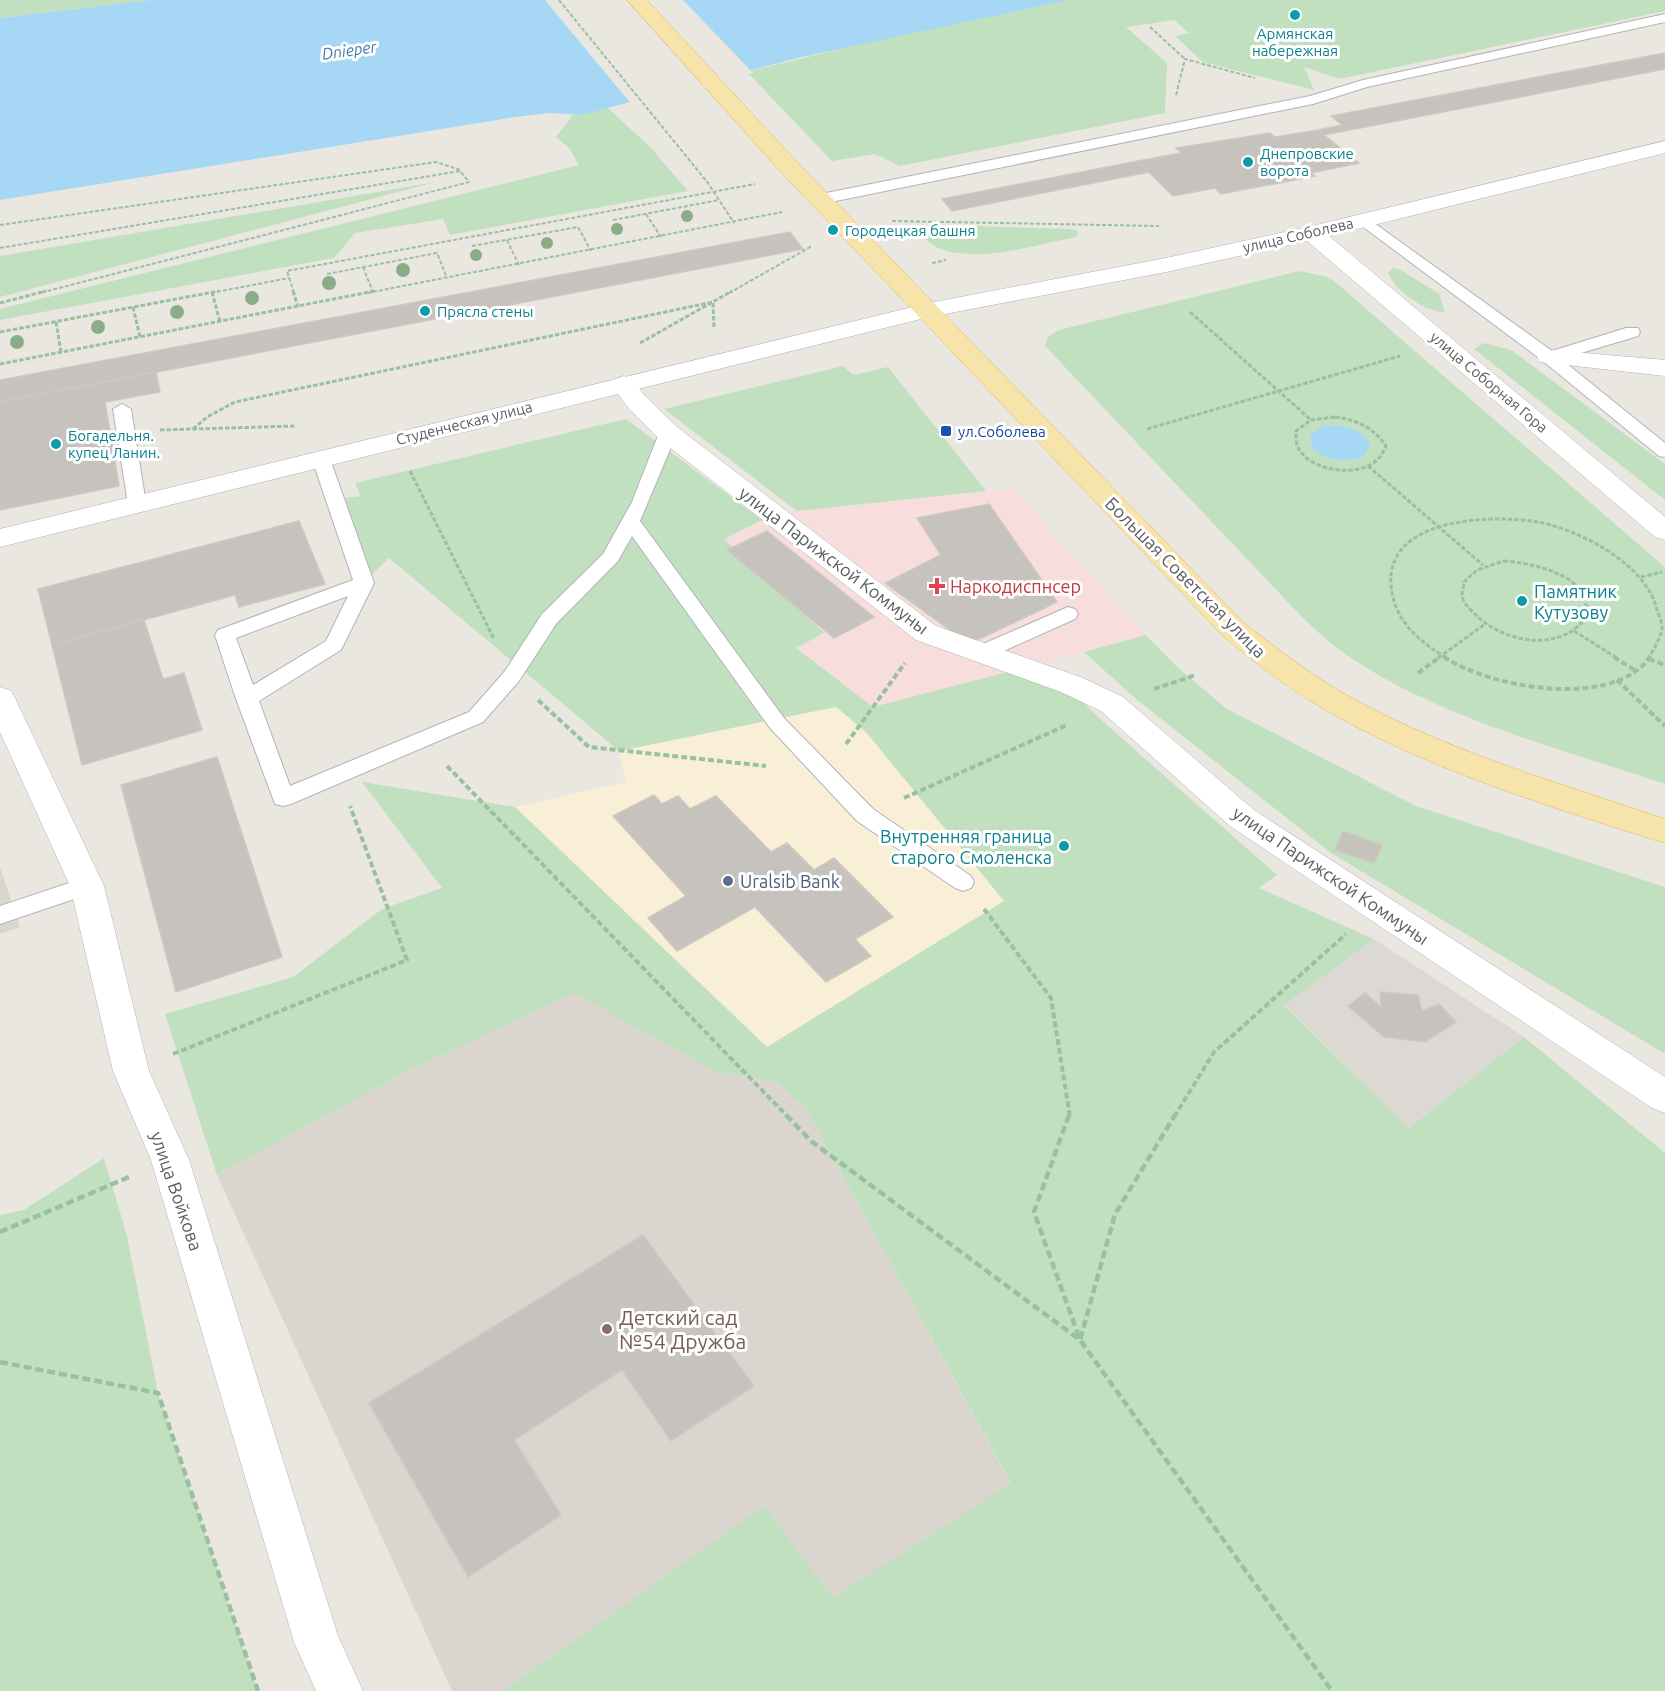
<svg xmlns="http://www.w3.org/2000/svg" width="1665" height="1691" viewBox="0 0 1665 1691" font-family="Ubuntu,sans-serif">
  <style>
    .commercial { fill: #f9efd6 }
    .industrial { fill: #dcd9d5 }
    .education { fill: #dad6cf }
    .medical { fill: #f7dddc }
    .green { fill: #c1e0bf }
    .water { fill: #a6d8f5 }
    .pier { fill: #eae7e0 }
    .building { fill: #c6c2be; stroke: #cec8bf; stroke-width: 1.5 }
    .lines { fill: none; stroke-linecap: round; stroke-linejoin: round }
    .service-casing { stroke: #b1b3b7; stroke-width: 2 }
    .minor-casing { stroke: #b1b3b7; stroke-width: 1 }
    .secondary-casing { stroke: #b0b3b7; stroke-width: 1 }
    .primary-casing { stroke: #e1b462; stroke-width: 1 }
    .path-far3 { stroke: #99c0a1; stroke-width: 2; stroke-dasharray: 4 2; stroke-linecap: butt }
    .path-far2 { stroke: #99c0a1; stroke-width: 3; stroke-dasharray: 4.5 2; stroke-linecap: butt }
    .path-far1 { stroke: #99c0a1; stroke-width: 4; stroke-dasharray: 6 3; stroke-linecap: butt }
    .path { stroke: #99c0a1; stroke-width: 4.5; stroke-dasharray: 8 4; stroke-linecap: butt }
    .service { fill: #fff; fill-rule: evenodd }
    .minor { fill: #fff; fill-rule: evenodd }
    .secondary { fill: #fff; fill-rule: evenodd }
    .primary { fill: #f6e4aa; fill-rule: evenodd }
    .tree { fill: #8bac86 }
    .culture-dot { fill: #0f9aa8; stroke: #fff; stroke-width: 2 }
    .transit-dot { fill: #1a4fb4; stroke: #fff; stroke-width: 2 }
    .health-dot { fill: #e0444e; stroke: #fff; stroke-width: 2 }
    .service-dot { fill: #5c6f8a; stroke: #fff; stroke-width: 2 }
    .education-dot { fill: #8d6e63; stroke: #fff; stroke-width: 2 }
    .labels { text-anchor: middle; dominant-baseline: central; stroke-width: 6; stroke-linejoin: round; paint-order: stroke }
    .far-culture-label { font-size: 15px; fill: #0d838f; stroke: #fff; text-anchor: start }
    .far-street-label { font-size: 15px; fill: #595c60; stroke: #fff }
    .far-transit-label { font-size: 15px; fill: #164399; stroke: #fff; text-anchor: start }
    .far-water-label { font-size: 16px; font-style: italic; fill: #467ba5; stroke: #fff }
    .street-label { font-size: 18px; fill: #595c60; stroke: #fff }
    .health-label { font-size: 18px; fill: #be3a42; stroke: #fff; text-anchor: start }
    .culture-label { font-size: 18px; fill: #0d838f; stroke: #fff; text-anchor: start }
    .service-label { font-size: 18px; fill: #4e5e75; stroke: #fff; text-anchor: start }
    .near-education-label { font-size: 21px; fill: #785e54; stroke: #fff; text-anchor: start }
  </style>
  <rect width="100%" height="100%" fill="#eae7e0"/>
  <polygon class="commercial" points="836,706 867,733 1004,901 767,1047 515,807 626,782 619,751"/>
  <polygon class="industrial" points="1374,939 1524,1037 1409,1128 1284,1004"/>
  <g class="education">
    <polygon points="0,867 20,927 0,934"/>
    <polygon points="574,992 716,1072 777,1082 807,1111 1011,1484 833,1599 764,1507 503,1691 452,1691 217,1175 404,1073"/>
  </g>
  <polygon class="medical" points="1012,489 1146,635 874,708 796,648 823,633 723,538 762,520 797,511"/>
  <g class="green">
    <polygon points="0,0 151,0 0,18"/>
    <polygon points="1068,0 1665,0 1665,11 1339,79 1304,67 1314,90 1203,62 1175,36 1189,33 1174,20 1126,27 1167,63 1165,113 900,166 875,154 832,161 747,72 906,33"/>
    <polygon points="608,108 650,147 688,191 450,235 443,219 355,233 334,258 0,320 0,309 579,165 570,149 556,137 573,115"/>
    <polygon points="436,182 0,297 0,256"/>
    <path d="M941,225L1071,229L1078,231L1077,237C1036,244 948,274 920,233Z"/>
    <path d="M1393,268L1401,270L1439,294L1445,312C1427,314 1393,289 1388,272Z"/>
    <path d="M1299,271L1324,276L1334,281L1665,567V784C1559,748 1426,715 1336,647C1324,638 1313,627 1302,617L1045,346C1047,335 1053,333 1063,329Z"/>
    <polygon points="1484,343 1511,350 1665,464 1665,500 1474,349"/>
    <polygon points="843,366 854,375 888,367 986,491 797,511 664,409"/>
    <polygon points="626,419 762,520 724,539 824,633 796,648 873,707 1042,663 1109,727 1277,875 1259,888 1374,939 1284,1005 1409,1128 1524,1037 1665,1153 1665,1691 503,1691 764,1506 833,1598 1011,1483 807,1111 777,1082 716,1072 574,993 404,1073 217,1175 165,1014 293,977 382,909 442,888 362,782 515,807 767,1047 1004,901 867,733 836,707 619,751 389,558 368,578 337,499 361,496 355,483"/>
    <polygon points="1146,635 1176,666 1227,709 1416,806 1665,887 1665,1054 1331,853 1136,699 1084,652"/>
    <polygon points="104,1158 127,1236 158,1393 258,1691 0,1691 0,1215 24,1210"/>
  </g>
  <g class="water">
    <polygon points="151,0 1068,0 798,58 581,115 550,113 516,117 0,200 0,18"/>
    <path d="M1336,425C1351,428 1363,431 1370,445L1363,457C1344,463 1328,461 1312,448L1310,434L1325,426Z"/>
  </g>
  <polygon class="pier" points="545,0 683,0 753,73 632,105"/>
  <g class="building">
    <polygon points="1665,53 1665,69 1324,135 1318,130 1342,125 1331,116"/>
    <polygon points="1318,130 1359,163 1311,173 1315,176 1221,194 1215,188 1173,196 1138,161 1181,153 1176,148 1270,133 1275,137"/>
    <polygon points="1138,161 1149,172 952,211 942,199"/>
    <polygon points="790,232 803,249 0,402 0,380"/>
    <polygon points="156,372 160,392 105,402 119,486 0,510 0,402"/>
    <polygon points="989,504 1057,602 969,644 885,583 941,555 917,518"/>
    <polygon points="299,521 325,584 239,607 235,595 52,645 38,589"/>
    <polygon points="767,531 874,617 834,638 727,550"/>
    <polygon points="144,620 163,679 184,673 202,730 82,765 52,645"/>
    <polygon points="217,757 282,957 176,992 121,785"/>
    <polygon points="654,795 662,804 678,796 690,809 716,796 771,852 787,843 814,870 834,858 893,917 855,939 871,956 826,982 755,907 677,951 648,918 686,896 613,816"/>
    <polygon points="1343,831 1382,845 1374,863 1335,850"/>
    <polygon points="1380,992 1418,995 1422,1011 1439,1004 1456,1022 1425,1042 1384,1037 1348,1006 1365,993 1381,1007"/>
    <polygon points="643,1235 754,1386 671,1441 622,1370 514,1440 561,1515 468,1577 369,1403"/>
  </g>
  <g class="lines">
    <defs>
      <g id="service">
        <polygon points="1665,14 1665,22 1367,87 1313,104 821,204 813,199 821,194 1310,96 1363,80"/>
        <polygon points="1363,215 1552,351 1626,328 1638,328 1640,332 1638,336 1561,359 1665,443 1665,457 1659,456 1543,361 1358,223 1355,220 1358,217"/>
        <polygon points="122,404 131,409 146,504 137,510 128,504 113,409"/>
        <path d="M668,428L677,433L640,521L784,718L873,809L971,876L974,882L971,888L963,891L955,888L857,821L770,728L632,536L618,561L556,624L519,681L483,722L291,804L283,806L275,804L236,699L215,635L218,630L353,580L312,459L315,455L321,454L330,459L374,583L341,650L259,701L290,786L469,712L505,671L542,614L603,554L632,502L659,433ZM348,596L326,641L253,685L236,638Z"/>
        <polygon points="1068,607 1075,609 1078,614 1075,619 988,658 974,658 971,653 974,648"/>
        <polygon points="87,877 95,880 98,886 95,892 0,924 0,906"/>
      </g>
      <g id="minor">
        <polygon points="1549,350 1665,360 1665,376 1540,362 1537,357 1540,352"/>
        <polygon points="624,376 633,379 644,395 677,427 936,626 1083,678 1123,697 1254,810 1665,1077 1665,1113 1652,1108 1230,826 1101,711 1061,692 916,640 659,439 626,405 611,384 615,379"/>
        <polygon points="0,687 11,691 15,698 104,886 149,1071 189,1160 338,1636 363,1691 316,1691 294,1642 151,1160 113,1071 70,886 0,732"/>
      </g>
      <polygon id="secondary" points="1665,141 1665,153 1329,236 1665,517 1665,540 1655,537 1307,241 1166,272 929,317 0,547 0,529 929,303 1166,258 1312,226"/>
      <path id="primary" d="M627,0H647L795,160L1244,623C1276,648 1307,672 1341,692C1442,750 1556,782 1665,819V843C1552,808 1421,767 1319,706C1285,686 1254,662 1224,637L779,170Z"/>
    </defs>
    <use href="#service" class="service-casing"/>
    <use href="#minor" class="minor-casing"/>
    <use href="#secondary" class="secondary-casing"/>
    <use href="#primary" class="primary-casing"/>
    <g class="path-far3">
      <polyline points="559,0 708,183 734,223"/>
      <polyline points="1150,27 1185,59"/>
      <polyline points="1176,95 1185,59 1255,78"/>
      <polyline points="646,214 661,237"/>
      <polyline points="613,220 719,200"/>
      <polyline points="892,221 1159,226"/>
      <polyline points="0,225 436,162 460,170"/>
      <polyline points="507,240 519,265"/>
      <polyline points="472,246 578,227 591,251"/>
      <polyline points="0,248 460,171 469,182 40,293"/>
      <polyline points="932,263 946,260"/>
      <polyline points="363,267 373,292"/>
      <polyline points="327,274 437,253 447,278"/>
      <polyline points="211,293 289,278"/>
      <polyline points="294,293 287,271 755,184"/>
      <polyline points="367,293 782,212"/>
      <polyline points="729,293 812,246"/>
    </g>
    <g class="path-far2">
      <polyline points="293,291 298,307"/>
      <polyline points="212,292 220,322"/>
      <polyline points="0,303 46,291"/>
      <polyline points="133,307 140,337"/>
      <polyline points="1190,312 1311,420"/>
      <polyline points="56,322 61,352"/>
      <polyline points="0,332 219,291"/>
      <polyline points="640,343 732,291"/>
      <polyline points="0,364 375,291"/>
      <path d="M1335,417C1357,420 1373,427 1386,446C1384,450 1382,455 1379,458C1361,479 1307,472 1297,445C1296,441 1296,435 1296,431L1311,420Z"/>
      <polyline points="193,429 207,417 235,402 713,302 714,328"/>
      <polyline points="1147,429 1400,356"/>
      <polyline points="160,430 296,426"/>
      <polyline points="1368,466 1483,565"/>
      <polyline points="410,471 494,639"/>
      <path d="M1504,561C1534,563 1599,577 1584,620C1558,652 1506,642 1479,618C1473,612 1464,605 1462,596C1462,592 1464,586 1464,582L1477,570Z"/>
      <polyline points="1641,577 1662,572"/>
      <polyline points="1574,631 1617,658"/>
      <polyline points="1438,658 1485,624"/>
      <path d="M1446,658C1418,640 1395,622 1391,586C1385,519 1485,515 1531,521C1574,526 1645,563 1656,607C1658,613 1663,623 1662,629C1660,639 1653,650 1649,658"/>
    </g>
    <g class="path-far1">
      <path d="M1444,657C1491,688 1612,710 1650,657"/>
      <polyline points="1614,657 1636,671"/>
      <polyline points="1649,659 1665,665"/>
      <polyline points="1418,673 1440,657"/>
      <polyline points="1617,680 1665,726"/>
      <polyline points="1154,689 1196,675"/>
      <polyline points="538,700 589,747 766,766"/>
      <polyline points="846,744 905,663"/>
      <polyline points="447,766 788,1117"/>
      <polyline points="904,798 1067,725"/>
      <polyline points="984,909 1051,998 1070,1117"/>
      <polyline points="173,1054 407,960 350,806"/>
      <polyline points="1174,1117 1214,1052 1346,934"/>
    </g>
    <g class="path">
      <polyline points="786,1115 811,1141 1080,1340 1332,1691"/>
      <polyline points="1069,1115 1034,1212 1080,1340 1115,1214 1175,1115"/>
      <polyline points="0,1232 129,1177"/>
      <polyline points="0,1362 158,1393 258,1691"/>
    </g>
    <use href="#service" class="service"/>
    <use href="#minor" class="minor"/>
    <use href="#secondary" class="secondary"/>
    <use href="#primary" class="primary"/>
  </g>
  <g class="tree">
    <circle cx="687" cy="216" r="6"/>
    <circle cx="617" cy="229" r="6"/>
    <circle cx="547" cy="243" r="6"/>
    <circle cx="476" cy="255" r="6"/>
    <circle cx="403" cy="270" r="7"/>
    <circle cx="329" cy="283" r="7"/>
    <circle cx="252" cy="298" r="7"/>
    <circle cx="177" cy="312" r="7"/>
    <circle cx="98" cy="327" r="7"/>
    <circle cx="17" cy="342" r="7"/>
  </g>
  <g class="culture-dot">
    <circle cx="1295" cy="15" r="6"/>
    <circle cx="1248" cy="162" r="6"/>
    <circle cx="833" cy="230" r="6"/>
    <circle cx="425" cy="311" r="6"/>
    <circle cx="56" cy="444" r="6"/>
    <circle cx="1522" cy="601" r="6"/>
    <circle cx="1064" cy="846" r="6"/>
  </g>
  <rect class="transit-dot" x="940" y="425" width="12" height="12" rx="3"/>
  <path class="health-dot" d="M934 577h6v6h6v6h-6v6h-6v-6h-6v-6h6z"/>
  <circle class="service-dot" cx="728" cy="881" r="6"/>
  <circle class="education-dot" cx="607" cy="1329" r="6"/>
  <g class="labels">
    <g class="far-culture-label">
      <text x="1295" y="33" text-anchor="middle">Армянская<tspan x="1295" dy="17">набережная</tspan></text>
      <text x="1260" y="153">Днепровские<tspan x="1260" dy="17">ворота</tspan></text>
      <text x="845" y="230">Городецкая башня</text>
      <text x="437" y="311">Прясла стены</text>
      <text x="68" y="435">Богадельня.<tspan x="68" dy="17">купец Ланин.</tspan></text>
    </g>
    <g class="far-street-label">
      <text transform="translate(1298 235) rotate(-13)">улица Соболева</text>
      <text transform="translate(1489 382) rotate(40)">улица Соборная Гора</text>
      <text transform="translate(464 423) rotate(-14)">Студенческая улица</text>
    </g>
    <g class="far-transit-label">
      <text x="958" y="431">ул.Соболева</text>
    </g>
    <g class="far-water-label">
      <text transform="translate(349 50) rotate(-8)">Dnieper</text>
    </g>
    <g class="street-label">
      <text transform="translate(834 560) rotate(37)">улица Парижской Коммуны</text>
      <text transform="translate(1186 577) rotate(45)">Большая Советская улица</text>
      <text transform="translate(1331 875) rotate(34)">улица Парижской Коммуны</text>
      <text transform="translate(177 1191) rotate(71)">улица Войкова</text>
    </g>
    <g class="health-label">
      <text x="950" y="586">Наркодиспнсер</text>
    </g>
    <g class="culture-label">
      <text x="1534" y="591">Памятник<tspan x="1534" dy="21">Кутузову</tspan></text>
      <text x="1052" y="836" text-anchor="end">Внутренняя граница<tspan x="1052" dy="21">старого Смоленска</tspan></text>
    </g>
    <g class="service-label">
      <text x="740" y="881">Uralsib Bank</text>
    </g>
    <g class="near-education-label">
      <text x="619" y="1317">Детский сад<tspan x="619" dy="24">№54 Дружба</tspan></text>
    </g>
  </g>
</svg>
